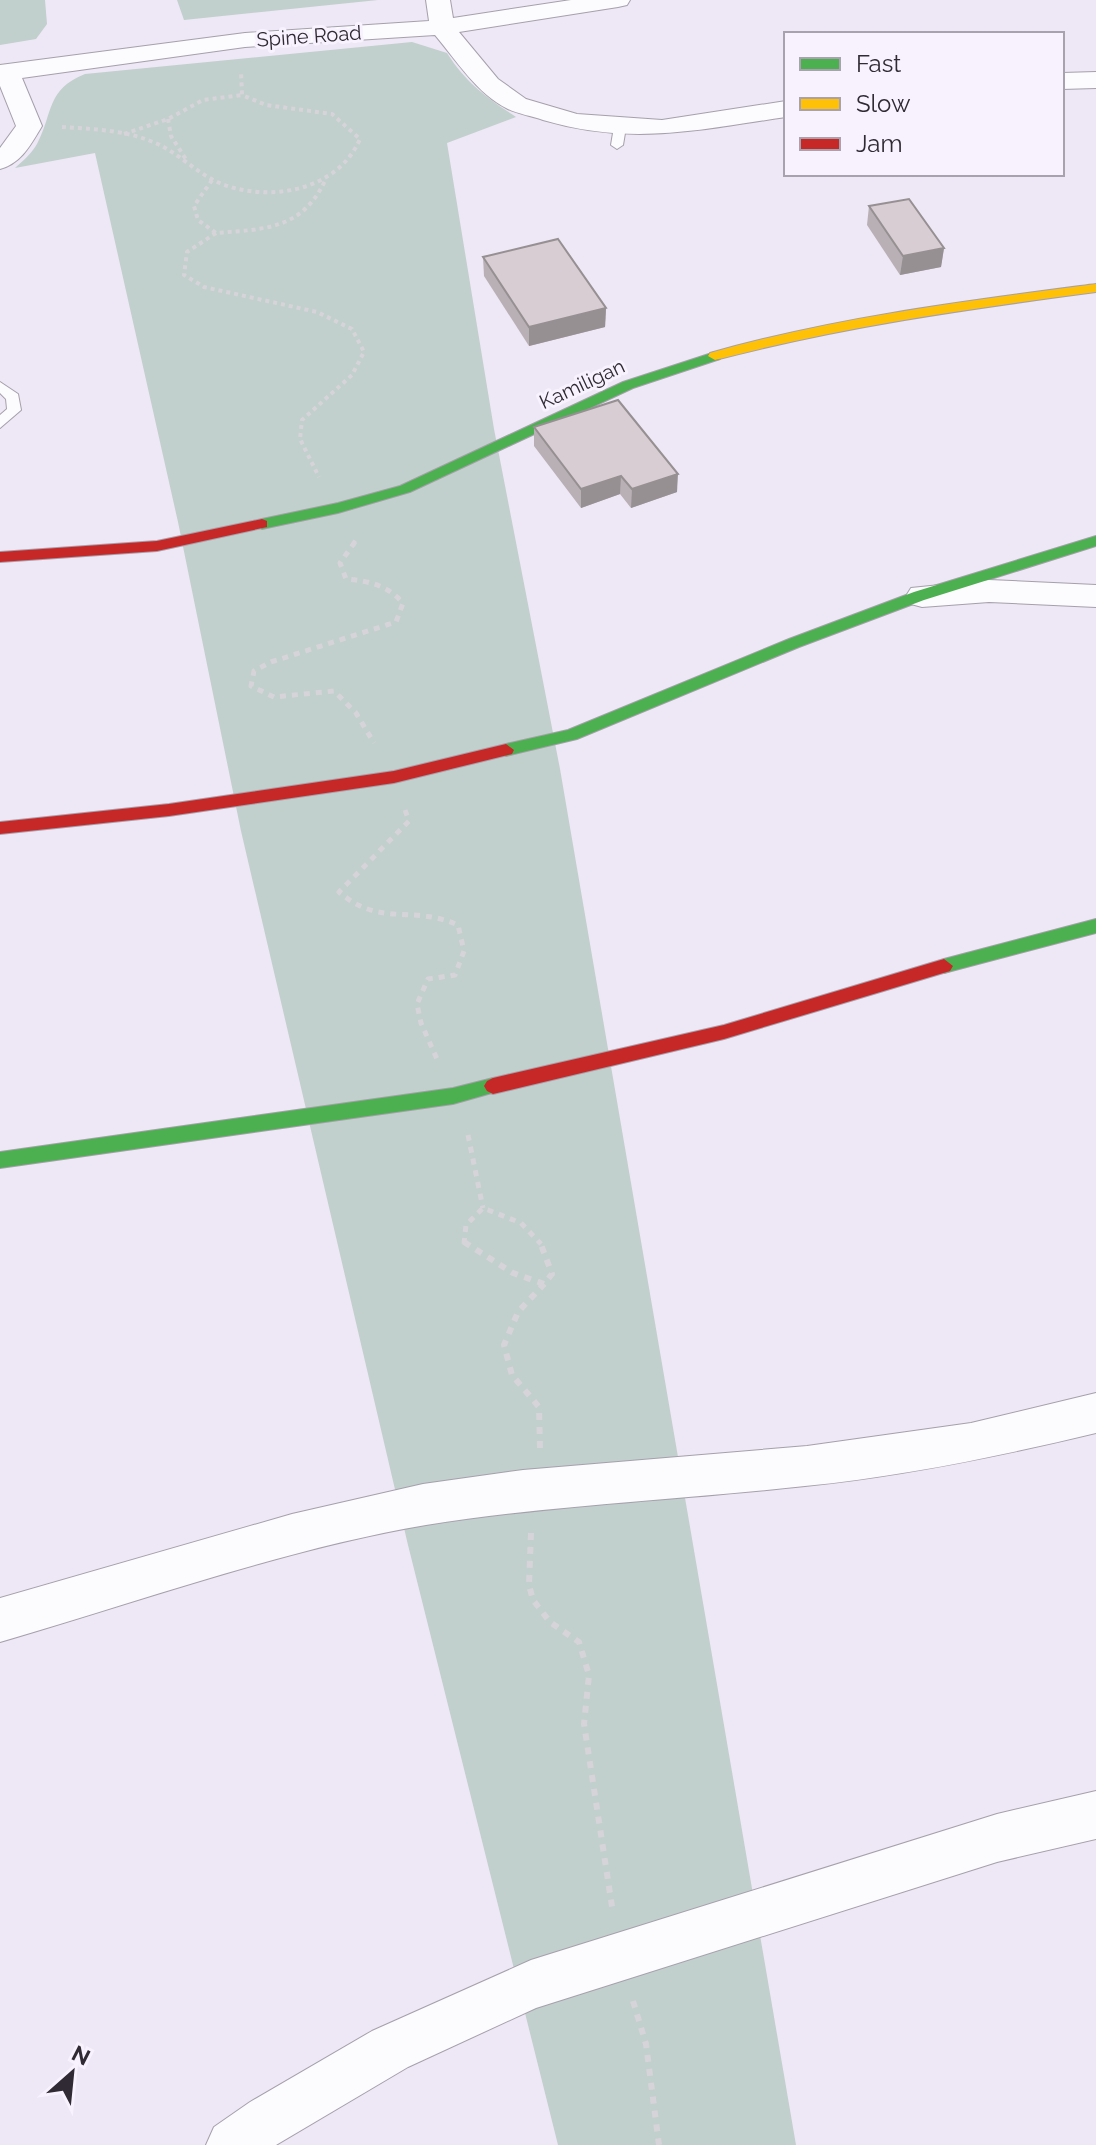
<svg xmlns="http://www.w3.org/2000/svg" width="1096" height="2145" viewBox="0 0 1096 2145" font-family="Raleway,sans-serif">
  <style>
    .green { fill: #c1d0cc }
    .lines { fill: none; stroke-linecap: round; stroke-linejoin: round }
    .lane-casing { stroke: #a5a0ab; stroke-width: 2 }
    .street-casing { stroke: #a5a0ab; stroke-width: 2 }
    .fast-casing { stroke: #a5a0ab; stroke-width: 2 }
    .slow-casing { stroke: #a5a0ab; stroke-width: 2 }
    .jam-casing { stroke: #a5a0ab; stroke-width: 2 }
    .path-far2 { stroke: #d6d4d9; stroke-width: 4; stroke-dasharray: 4 4; stroke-linecap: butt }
    .path-far1 { stroke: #d6d4d9; stroke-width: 5; stroke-dasharray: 6 6; stroke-linecap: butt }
    .path { stroke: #d6d4d9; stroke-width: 6; stroke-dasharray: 7 7; stroke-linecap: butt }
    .lane { fill: #fcfbfe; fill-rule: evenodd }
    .street { fill: #fcfbfe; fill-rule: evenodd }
    .fast { fill: #4caf50; fill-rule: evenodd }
    .slow { fill: #ffc107; fill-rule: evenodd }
    .jam { fill: #c62828; fill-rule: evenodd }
    .wall { fill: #b9b0b5 }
    .shaded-wall { fill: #969093 }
    .building { fill: #d7cdd2; stroke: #969093; stroke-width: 2 }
    .labels { text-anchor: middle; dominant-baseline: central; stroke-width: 6; stroke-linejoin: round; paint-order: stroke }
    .far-street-label { font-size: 20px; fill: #2f2a34; stroke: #f7f2fd }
  </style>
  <rect width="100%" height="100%" fill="#eee7f6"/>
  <g class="green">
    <polygon points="0,0 45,0 47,24 36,39 0,45"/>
    <polygon points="177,0 378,0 184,20"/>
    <path d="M412,42L447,53C466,83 487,98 516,117L447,143L494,429L560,769L796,2145H558L408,1545L241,831L178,522L95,153L15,168C23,161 32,153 37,144C54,111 46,90 85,74Z"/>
  </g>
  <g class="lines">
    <defs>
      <g id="lane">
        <polygon points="620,123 626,127 623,145 617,149 611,145 614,127"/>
        <polygon points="0,382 18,394 21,410 0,428 0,415 7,409 6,399 0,393"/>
      </g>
      <g id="street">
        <path d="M426,0H450L453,18L571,0H630L627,5L618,7L459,32L498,79L526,99L577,114L662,120L786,101V117C698,130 631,146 543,120C532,116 518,114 508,109C477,94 457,61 435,35L245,47L22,78L42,126C31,144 22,163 0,169V148L16,126L0,86V65L245,33L429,21Z"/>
        <polygon points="1096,72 1096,88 1062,89 1062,73"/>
        <polygon points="989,580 1096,585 1096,607 989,602 922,607 911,604 906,596 911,588"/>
        <path d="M1096,1393V1433C1000,1456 904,1476 805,1486C679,1500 551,1505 426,1525C285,1549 137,1602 0,1642V1598L292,1514L423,1484L523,1470L807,1446L971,1423Z"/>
        <polygon points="1096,1791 1096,1839 997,1862 536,2008 408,2067 276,2145 206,2145 214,2127 250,2102 372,2031 531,1960 997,1814"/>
      </g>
      <g id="fast">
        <polygon points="715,352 722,356 720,359 633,388 410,492 338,513 262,529 255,524 262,519 338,503 400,486 623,382"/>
        <polygon points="1096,536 1096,546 924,600 799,647 577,739 506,756 498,750 506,744 568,730 789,639 914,592"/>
        <polygon points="1096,919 1096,933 944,973 935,966 944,959"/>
        <polygon points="493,1078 499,1081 502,1086 499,1091 453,1104 0,1168 0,1152 453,1088"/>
      </g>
      <path id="slow" d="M1096,284V292C967,309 841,327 715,360L708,356L710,353C837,317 966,301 1096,284Z"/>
      <g id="jam">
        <polygon points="262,519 267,521 267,527 157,551 0,562 0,552 157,541"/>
        <polygon points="506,744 514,750 512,754 394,783 169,816 0,834 0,822 169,804 394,771"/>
        <polygon points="944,959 953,966 950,971 724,1039 493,1094 487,1091 484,1086 487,1081 493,1078 724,1025"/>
      </g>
    </defs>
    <use href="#lane" class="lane-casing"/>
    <use href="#street" class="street-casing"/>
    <use href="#fast" class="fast-casing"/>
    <use href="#slow" class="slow-casing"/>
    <use href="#jam" class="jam-casing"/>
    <g class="path-far2">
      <polyline points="168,119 171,136 187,161"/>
      <path d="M62,127C92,129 125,130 153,142C178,152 197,174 222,184C271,203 338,190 360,139L332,114L266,105L242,95L241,72"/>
      <polyline points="124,134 168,119 203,100 242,95"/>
      <path d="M212,180L194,206L198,220L216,233C265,229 301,230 325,181"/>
      <polyline points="216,233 187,252 184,275 204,287 317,312 352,329 364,352 352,375 302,420 300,439 319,477"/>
      <polyline points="353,544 356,540"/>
    </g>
    <g class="path-far1">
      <path d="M355,542L340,563L346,579C369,581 387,585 403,603L396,622L271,662L254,671L251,686L274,697L334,691L356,713L374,743"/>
      <path d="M405,810L409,821L339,892C381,928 410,904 458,925L464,951L455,975L428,979L417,1004L421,1023L437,1059"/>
      <polyline points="468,1135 483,1208"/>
      <polyline points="464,1244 466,1225 483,1208 521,1223 541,1244"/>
    </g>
    <g class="path">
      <polyline points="464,1242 513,1273 544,1284 552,1274 540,1242"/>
      <polyline points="540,1448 539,1407 512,1375 504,1345 518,1312 544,1284"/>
      <polyline points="531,1533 529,1585 533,1600 550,1622 579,1642 589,1675 584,1724 613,1913"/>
      <polyline points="633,2001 646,2044 659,2145"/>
    </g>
    <use href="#lane" class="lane"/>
    <use href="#street" class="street"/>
    <use href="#fast" class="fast"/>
    <use href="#slow" class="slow"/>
    <use href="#jam" class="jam"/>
  </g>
  <g class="wall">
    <polygon points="869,206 944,248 941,267 900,275 867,225"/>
    <polygon points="483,257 606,308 605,327 529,346 484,276"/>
    <polygon points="534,427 677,492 631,508 620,494 581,508 534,446"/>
  </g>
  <g class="shaded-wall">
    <polygon points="944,248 941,267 900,275 903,256"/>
    <polygon points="606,308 605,327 529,346 529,327"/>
    <polygon points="678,474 677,492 631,508 632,489"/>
    <polygon points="621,476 620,494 581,508 581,489"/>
  </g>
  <g class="building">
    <polygon points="909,199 944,248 903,256 869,206"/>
    <polygon points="558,239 606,308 529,327 483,257"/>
    <polygon points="618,400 678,474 632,489 621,476 581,489 534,427"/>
  </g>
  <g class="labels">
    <g class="far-street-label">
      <text transform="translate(309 36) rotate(-4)">Spine Road</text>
      <text transform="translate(582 384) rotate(-25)">Kamiligan</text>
    </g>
  </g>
  <rect x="784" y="32" width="280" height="144" fill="#f7f2fd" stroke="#a7a2ad" stroke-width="2"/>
  <rect x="800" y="58" width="40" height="12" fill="#4caf50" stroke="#a7a2ad" stroke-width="2"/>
  <text x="856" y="72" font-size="24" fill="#2f2a34">Fast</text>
  <rect x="800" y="98" width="40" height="12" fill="#ffc107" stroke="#a7a2ad" stroke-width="2"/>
  <text x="856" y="112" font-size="24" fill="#2f2a34">Slow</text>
  <rect x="800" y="138" width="40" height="12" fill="#c62828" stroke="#a7a2ad" stroke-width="2"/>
  <text x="856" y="152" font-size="24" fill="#2f2a34">Jam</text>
  <g transform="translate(72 2073) rotate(27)" stroke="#f7f2fd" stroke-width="6" paint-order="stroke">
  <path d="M0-6L14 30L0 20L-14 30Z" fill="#2f2a34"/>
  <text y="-12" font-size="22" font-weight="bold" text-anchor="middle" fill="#2f2a34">N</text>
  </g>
</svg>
